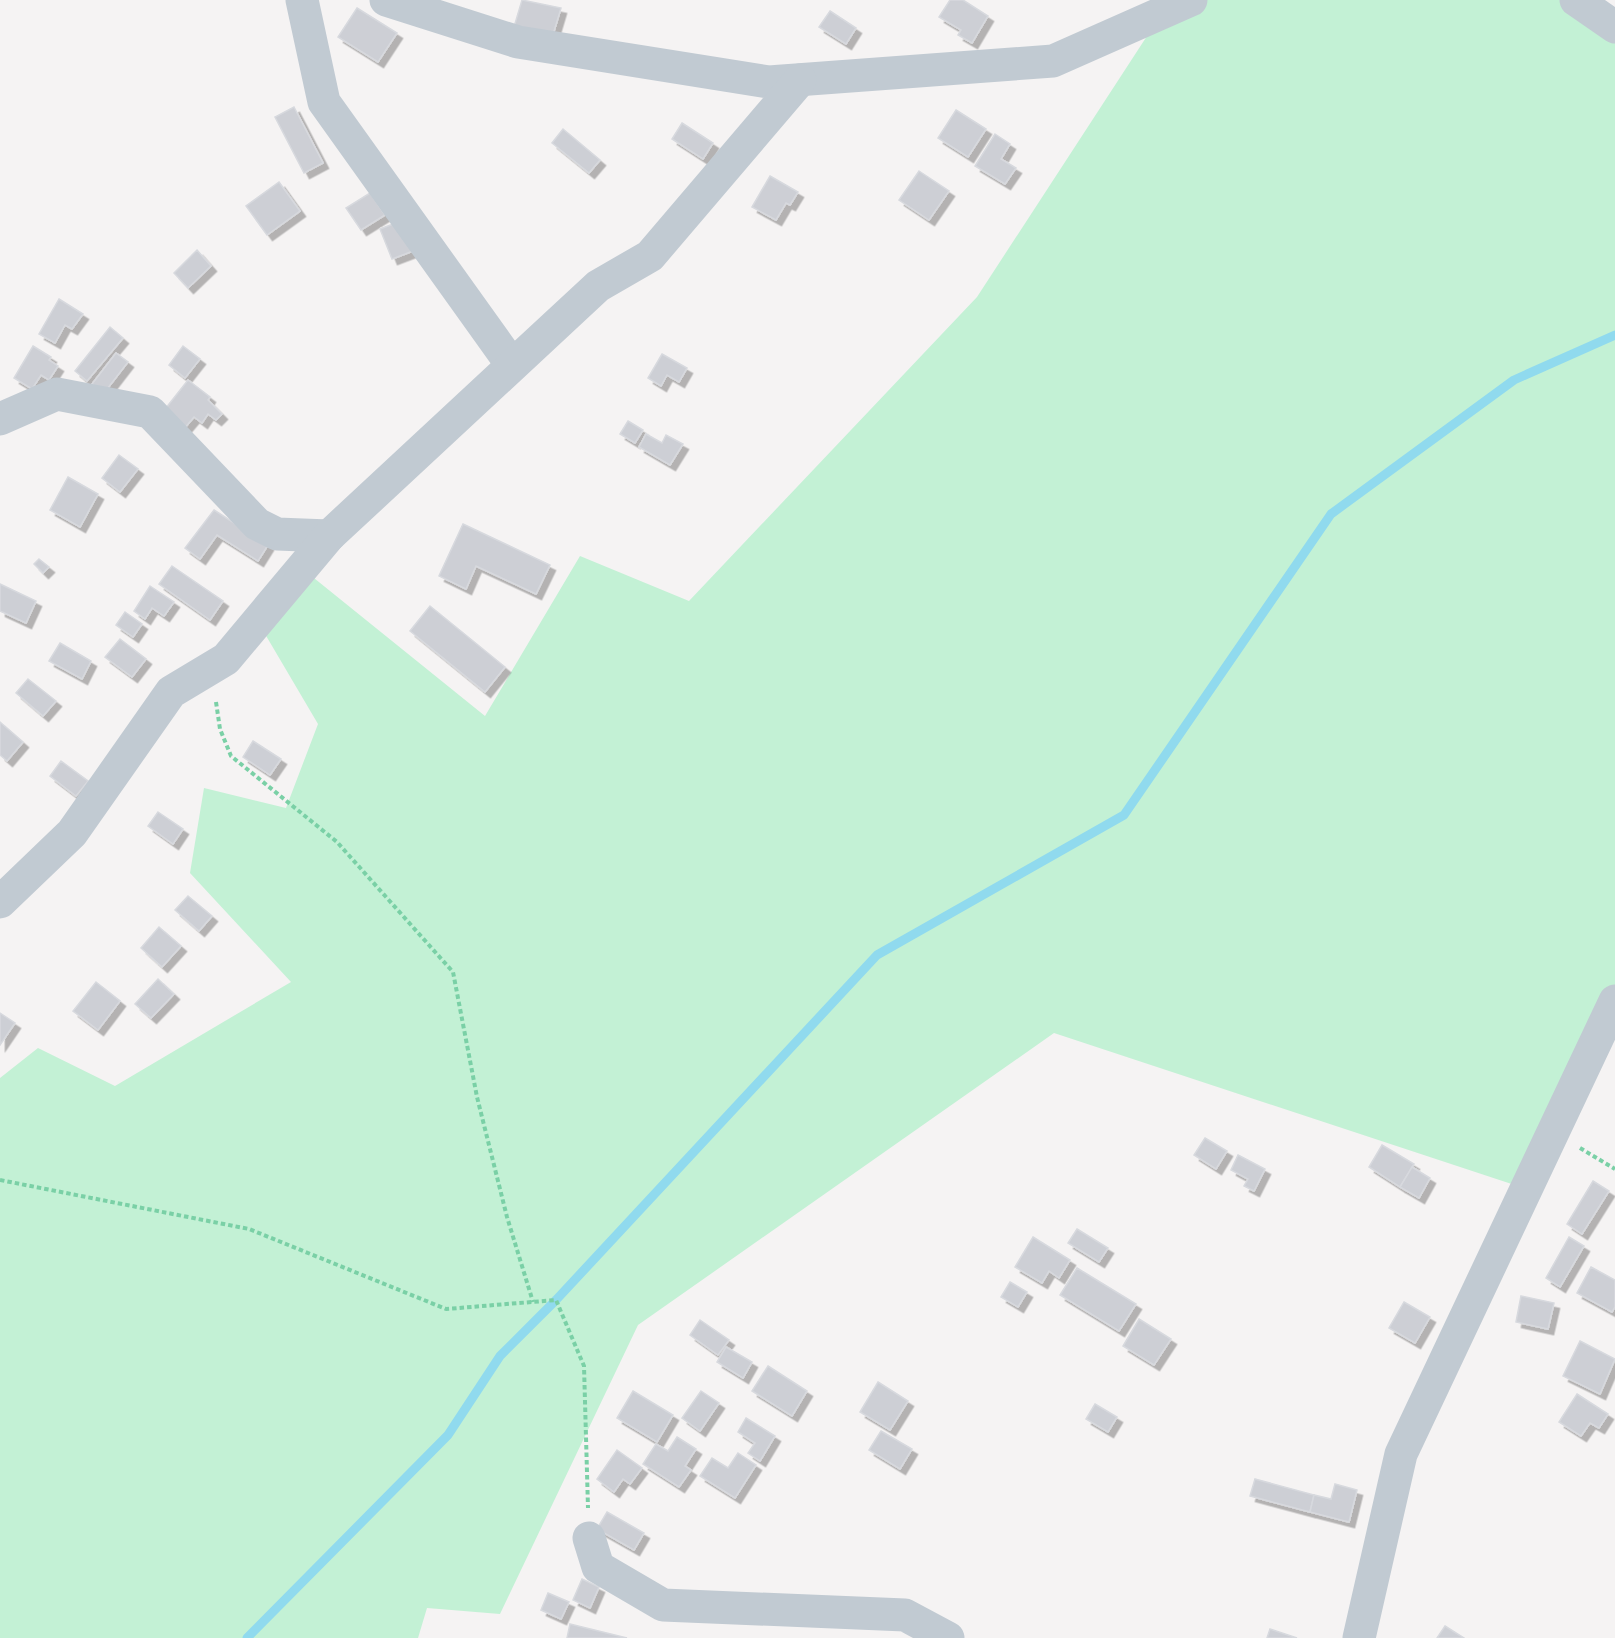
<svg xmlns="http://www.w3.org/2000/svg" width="1615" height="1638" viewBox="0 0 1615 1638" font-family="'IBM Plex Sans',sans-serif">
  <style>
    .green { fill: #c3f1d5 }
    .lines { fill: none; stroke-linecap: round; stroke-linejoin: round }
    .stream { stroke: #90daee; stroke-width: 9 }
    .building { fill: #cdcfd5; stroke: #d7d9de; stroke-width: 1.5; filter: url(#shadow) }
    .path { stroke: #7ad0a6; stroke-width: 4; stroke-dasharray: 4.5 3; stroke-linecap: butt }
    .minor { stroke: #c1cad2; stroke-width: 33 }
  </style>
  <defs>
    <filter id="shadow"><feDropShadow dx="5.5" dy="5.5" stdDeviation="0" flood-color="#0004"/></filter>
  </defs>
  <rect width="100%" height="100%" fill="#f5f3f3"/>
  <polygon class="green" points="1191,0 1576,0 1615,27 1615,1001 1527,1189 1054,1033 638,1325 500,1614 427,1608 418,1638 0,1638 0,1078 38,1048 115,1086 291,982 190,873 204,788 286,808 318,724 265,634 304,570 485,716 580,556 689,601 977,297 1162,13"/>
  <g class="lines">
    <polyline class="stream" points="247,1638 448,1435 500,1356 556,1300 877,955 1124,815 1331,514 1514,380 1615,335"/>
  </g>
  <g class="building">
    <polygon points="522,0 561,8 552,38 514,27"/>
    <polygon points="950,0 963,0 988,16 972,43 958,35 961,30 939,17"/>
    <polygon points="357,8 397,33 378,62 338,37"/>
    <polygon points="830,11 856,28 846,44 819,27"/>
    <polygon points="294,107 323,163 304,173 275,117"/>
    <polygon points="956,110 986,129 968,157 938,138"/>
    <polygon points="682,123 713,143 703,159 672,139"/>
    <polygon points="563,129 600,160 589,173 552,143"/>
    <polygon points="995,134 1010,144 1001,159 1016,168 1005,184 975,166"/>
    <polygon points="919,171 949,191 929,220 899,200"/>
    <polygon points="770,176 798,192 790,205 786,203 776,220 752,207"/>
    <polygon points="279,182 300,211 267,235 246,206"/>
    <polygon points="370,193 385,215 361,230 346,208"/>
    <polygon points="401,221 413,251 392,259 380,229"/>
    <polygon points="197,250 211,266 188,288 174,273"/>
    <polygon points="59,299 83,314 72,329 65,325 55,343 39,334"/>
    <polygon points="110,327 123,338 87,381 75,371"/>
    <polygon points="33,346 51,357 49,360 58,366 49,380 41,375 32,389 14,378"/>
    <polygon points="183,346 200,359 185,378 169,365"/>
    <polygon points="116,353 128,362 104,393 92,384"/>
    <polygon points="662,354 687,368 679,382 667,375 661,386 648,378"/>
    <polygon points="188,380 210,397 208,400 222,414 216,420 208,414 202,423 194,417 183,430 162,413"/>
    <polygon points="628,421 643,430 635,443 620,434"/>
    <polygon points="646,434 662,443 666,435 683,444 670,465 639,447"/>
    <polygon points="119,455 138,469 120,492 102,478"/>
    <polygon points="68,477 98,494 80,527 50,510"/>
    <polygon points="214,510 268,545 258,561 217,535 200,559 185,548"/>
    <polygon points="463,524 550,565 536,594 476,566 466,589 439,576"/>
    <polygon points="39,559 49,567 43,573 34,564"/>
    <polygon points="172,566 223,601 210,620 159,584"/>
    <polygon points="0,584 36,601 26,623 0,611"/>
    <polygon points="150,586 174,602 164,616 152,608 145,619 134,611"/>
    <polygon points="430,606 505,667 485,692 410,631"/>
    <polygon points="125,612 142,624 133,637 116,625"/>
    <polygon points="120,639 146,659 132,677 105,657"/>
    <polygon points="60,643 91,661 82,679 49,661"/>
    <polygon points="28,679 56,701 43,716 16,693"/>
    <polygon points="0,722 23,742 7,761 0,755"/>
    <polygon points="253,741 281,759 270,775 243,757"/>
    <polygon points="61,761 88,781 76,796 50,776"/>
    <polygon points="158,812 183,829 173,844 148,826"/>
    <polygon points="188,896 212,916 199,931 175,910"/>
    <polygon points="159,927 181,946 162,967 141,948"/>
    <polygon points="158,979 174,994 151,1018 135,1004"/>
    <polygon points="96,982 120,1001 98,1030 73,1011"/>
    <polygon points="0,1013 15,1023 0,1045"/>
    <polygon points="1205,1138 1227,1151 1216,1169 1194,1155"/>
    <polygon points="1382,1145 1414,1164 1400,1187 1369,1167"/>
    <polygon points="1238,1155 1265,1169 1254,1191 1244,1186 1248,1179 1231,1170"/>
    <polygon points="1412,1167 1430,1178 1419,1198 1400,1187"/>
    <polygon points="1593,1181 1609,1191 1582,1234 1567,1224"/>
    <polygon points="1077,1229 1108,1248 1099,1262 1068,1243"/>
    <polygon points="1033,1237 1070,1260 1059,1278 1049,1271 1042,1283 1015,1267"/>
    <polygon points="1569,1237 1584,1246 1560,1287 1546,1278"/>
    <polygon points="1591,1267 1615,1280 1615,1307 1612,1312 1577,1293"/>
    <polygon points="1077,1268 1136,1304 1119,1331 1060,1295"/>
    <polygon points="1010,1282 1027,1292 1018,1307 1001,1297"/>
    <polygon points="1521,1296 1554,1303 1548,1329 1516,1322"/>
    <polygon points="1404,1302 1430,1317 1415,1343 1389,1328"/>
    <polygon points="1139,1319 1171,1339 1154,1365 1123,1346"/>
    <polygon points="700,1320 729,1340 718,1355 690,1335"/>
    <polygon points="1580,1341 1615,1359 1600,1394 1563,1376"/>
    <polygon points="726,1347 752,1362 743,1378 717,1362"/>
    <polygon points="768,1366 807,1391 792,1416 752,1391"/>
    <polygon points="878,1382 908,1401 890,1430 860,1412"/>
    <polygon points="633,1391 673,1415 657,1442 617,1418"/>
    <polygon points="701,1391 719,1403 700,1431 682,1418"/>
    <polygon points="1577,1394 1608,1414 1599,1428 1590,1423 1581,1436 1559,1422"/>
    <polygon points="1095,1404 1117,1417 1108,1432 1086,1419"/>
    <polygon points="746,1418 775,1436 760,1461 748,1453 755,1443 738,1432"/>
    <polygon points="881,1431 912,1449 900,1469 869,1450"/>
    <polygon points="677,1437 696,1449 685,1466 691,1470 679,1487 643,1464 656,1444 668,1451"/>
    <polygon points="617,1450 642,1468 630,1484 623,1479 614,1492 597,1479"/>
    <polygon points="738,1453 756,1465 735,1498 700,1476 712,1458 728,1468"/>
    <polygon points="1255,1479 1314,1495 1310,1512 1250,1496"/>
    <polygon points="1335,1484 1357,1490 1349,1522 1310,1512 1314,1495 1331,1499"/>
    <polygon points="607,1512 644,1533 634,1550 597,1529"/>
    <polygon points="582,1579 599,1587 590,1608 573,1600"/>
    <polygon points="548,1593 569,1602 561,1619 541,1610"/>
    <polygon points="570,1624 627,1638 567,1638"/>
    <polygon points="1445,1626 1464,1638 1437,1638"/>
    <polygon points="1270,1629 1297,1638 1267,1638"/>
  </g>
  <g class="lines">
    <g class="path">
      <polyline points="216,702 220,729 231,756 337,842 453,972 477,1097 507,1217 533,1302"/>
      <polyline points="1580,1148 1615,1169"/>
      <polyline points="0,1180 249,1229 446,1309 556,1300 584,1366 588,1508"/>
    </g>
    <g class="minor">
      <polyline points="302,0 324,102 512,365"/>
      <polyline points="386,0 518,42 769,82 1053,61 1191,0"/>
      <polyline points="1576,0 1615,27"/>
      <polyline points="0,419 57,394 150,412 257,524 277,534 329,536"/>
      <polyline points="0,902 72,833 171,692 226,659 329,536 598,286 650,256 800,80"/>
      <polyline points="589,1538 598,1567 663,1605 905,1615 948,1638"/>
      <polyline points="1359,1638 1401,1454 1615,1001"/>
    </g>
  </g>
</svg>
